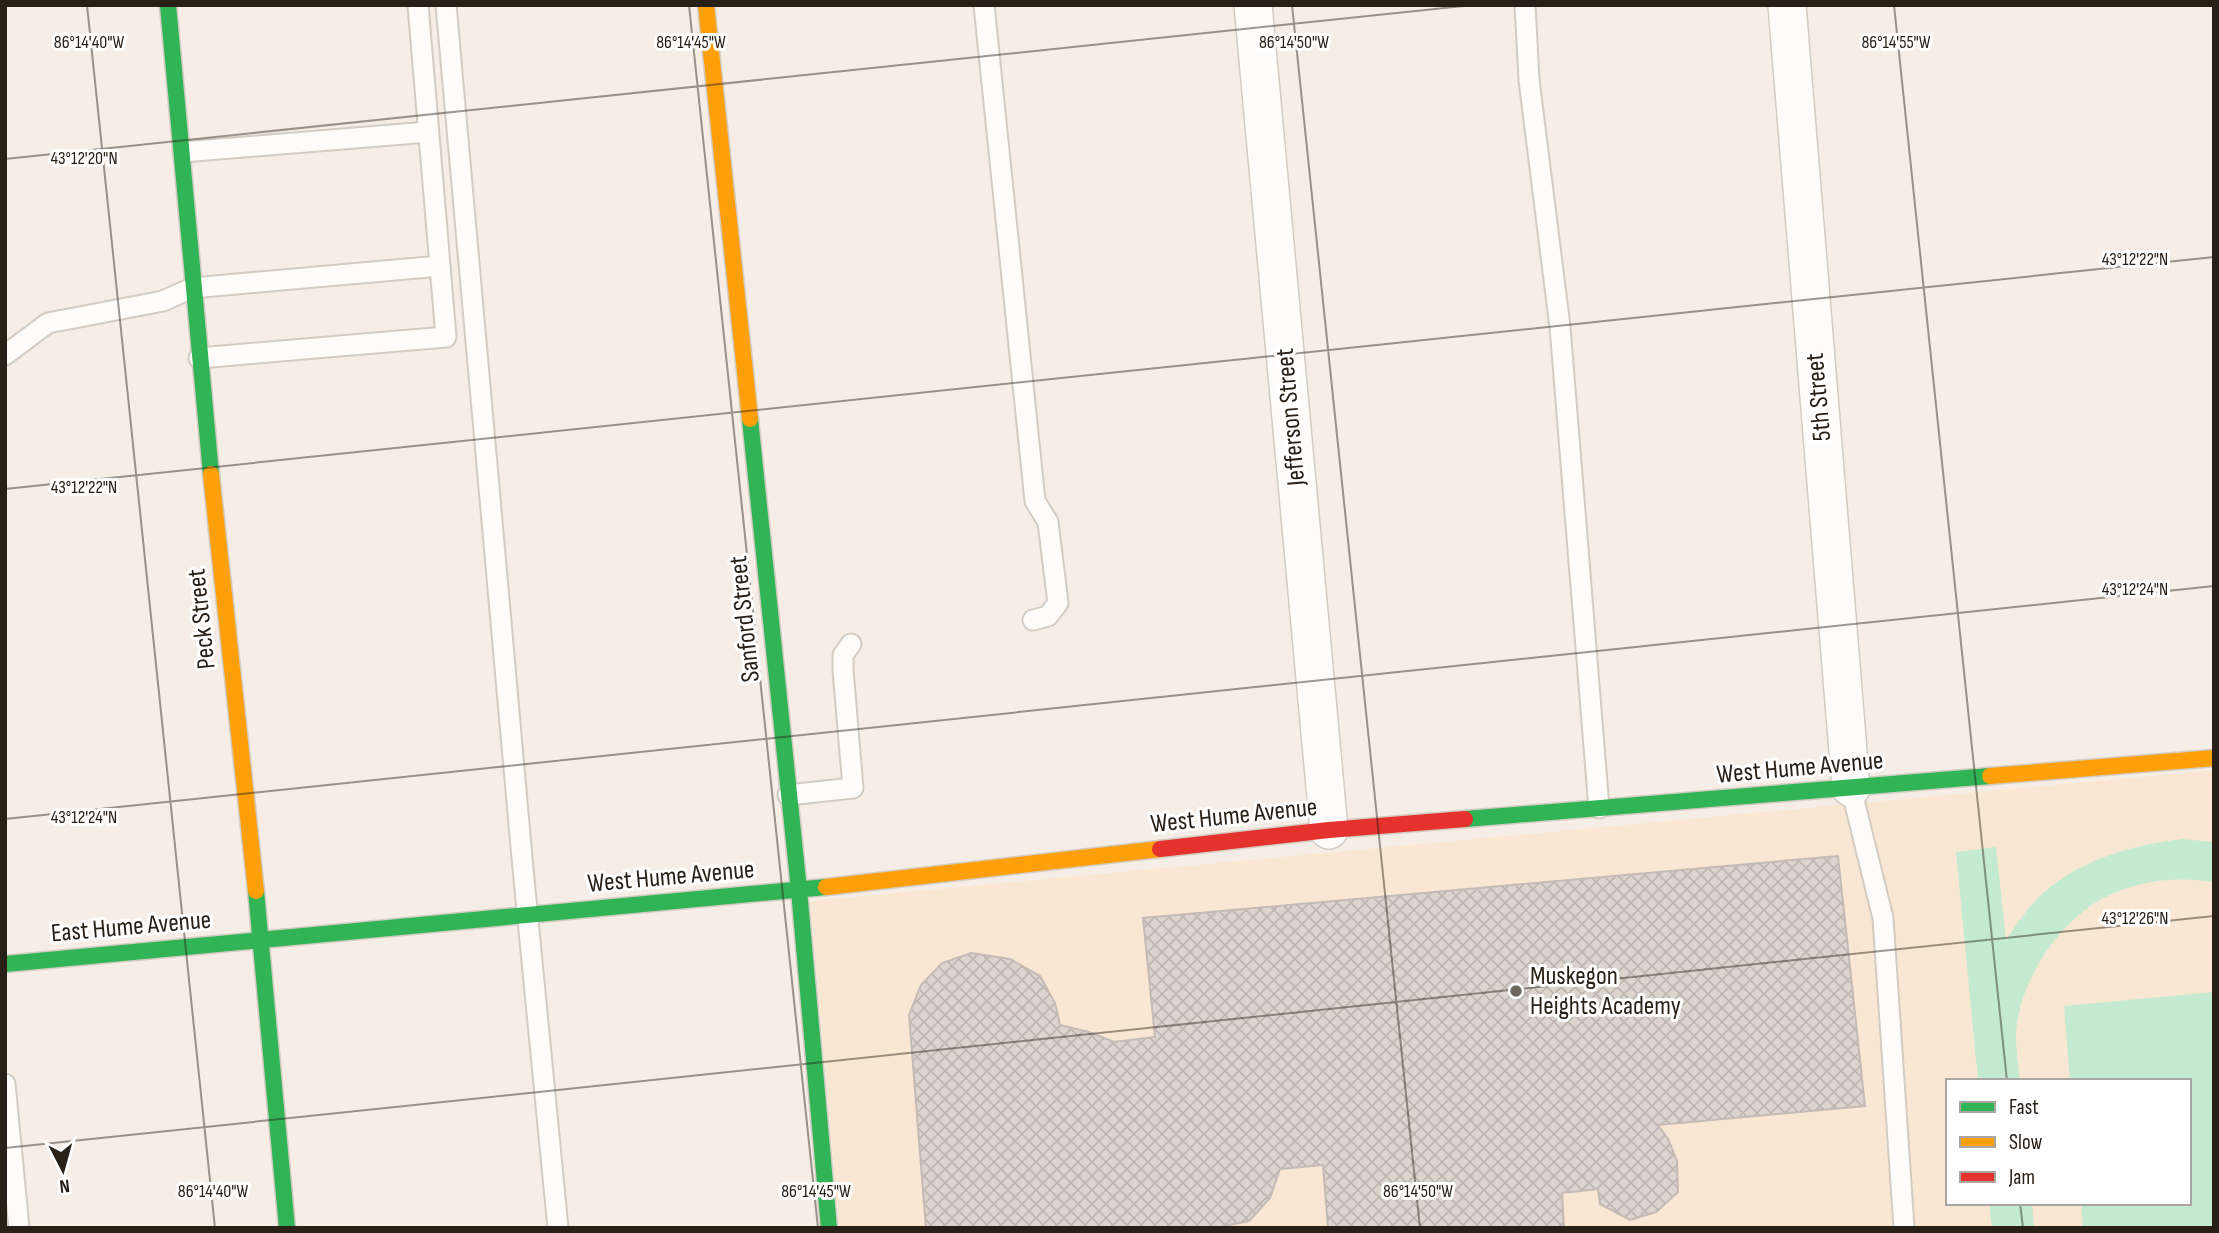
<svg xmlns="http://www.w3.org/2000/svg" width="2219" height="1233" viewBox="0 0 2219 1233" font-family="'Sofia Sans Condensed',sans-serif">
  <style>
    .built { fill: #fae7d3; fill-rule: evenodd }
    .green { fill: #c4ebd1 }
    .building { fill: url(#building-cross-hatch); stroke: #c4bab6; stroke-width: 2 }
    .lines { fill: none; stroke-linecap: round; stroke-linejoin: round }
    .lane-casing { stroke: #d3ccc3; stroke-width: 23 }
    .street-casing { stroke: #d3ccc3; stroke-width: 40 }
    .fast-casing { stroke: #d3ccc3; stroke-width: 19 }
    .slow-casing { stroke: #d3ccc3; stroke-width: 19 }
    .jam-casing { stroke: #d3ccc3; stroke-width: 19 }
    .lane { stroke: #fefcfb; stroke-width: 19 }
    .street { stroke: #fefcfb; stroke-width: 37 }
    .fast { stroke: #30b455; stroke-width: 16 }
    .slow { stroke: #ff9f0a; stroke-width: 16 }
    .jam { stroke: #e5322d; stroke-width: 16 }
    .ticks { fill: none; stroke: #282017; stroke-width: 2; stroke-opacity: 0.45 }
    .poi-dot { fill: #70685f; stroke: #fff; stroke-width: 2.5 }
    .labels { text-anchor: middle; dominant-baseline: central; stroke-width: 6; stroke-linejoin: round; paint-order: stroke }
    .street-label { font-size: 26px; fill: #282017; stroke: #fff }
    .poi-label { font-size: 26px; fill: #282017; stroke: #fff; text-anchor: start }
    .ticks-label { font-size: 18px; text-anchor: middle; fill: #282017; stroke: #fff; stroke-width: 6; stroke-linejoin: round; paint-order: stroke }
  </style>
  <defs>
    <pattern id="building-cross-hatch" width="8" height="8" patternUnits="userSpaceOnUse" patternTransform="scale(1.75)"><rect width="8" height="8" fill="#ded4cf"/><path d="M0 0l8 8M0 8l8-8" fill="none" stroke="#beb6b1"/></pattern>
  </defs>
  <rect width="100%" height="100%" fill="#f6eee6"/>
  <path class="built" d="M2214,770V1228H839L810,901ZM1948,1081H2189V1203H1948Z"/>
  <g class="green">
    <path d="M2183,839L2214,842V882C2176,876 2138,880 2104,898C2058,921 2016,986 2016,1038C2016,1052 2019,1067 2020,1081H1978L1956,852L1996,847L2006,940C2015,927 2024,913 2035,901C2074,861 2130,845 2183,839Z"/>
    <polygon points="2214,992 2214,1228 2083,1228 2081,1203 2189,1203 2189,1081 2070,1081 2064,1006"/>
    <polygon points="1989,1203 2032,1203 2034,1228 1992,1228"/>
  </g>
  <polygon class="building" points="1838,856 1865,1106 1658,1125 1668,1139 1677,1161 1678,1192 1656,1212 1630,1220 1600,1204 1598,1189 1562,1193 1564,1228 1328,1228 1323,1165 1280,1169 1270,1198 1249,1221 1215,1228 926,1228 909,1015 921,985 942,963 971,953 1010,959 1040,976 1055,1003 1060,1025 1089,1032 1114,1042 1155,1037 1143,918"/>
  <g class="lines">
    <defs>
      <g id="lane">
        <polyline points="446,5 523,869 558,1228"/>
        <polyline points="984,5 1035,501 1048,522 1058,603 1048,616 1033,620"/>
        <polyline points="1525,5 1529,80 1560,327 1599,808"/>
        <polyline points="183,152 428,132"/>
        <polyline points="5,355 48,323 163,301 192,288 440,266 418,5"/>
        <polyline points="199,358 446,337 440,266"/>
        <polyline points="1851,788 1883,918 1904,1228"/>
        <polyline points="788,795 853,788 843,670 843,655 851,644"/>
        <polyline points="5,1084 19,1228"/>
      </g>
      <g id="street">
        <polyline points="1253,5 1329,830"/>
        <polyline points="1787,5 1851,788"/>
      </g>
      <g id="fast">
        <polyline points="168,5 211,474"/>
        <polyline points="750,419 799,890 829,1228"/>
        <polyline points="1465,819 1990,776"/>
        <polyline points="256,891 287,1228"/>
        <polyline points="5,964 826,887"/>
      </g>
      <g id="slow">
        <polyline points="706,5 750,419"/>
        <polyline points="211,474 256,891"/>
        <polyline points="1990,776 2214,758"/>
        <polyline points="826,887 1160,849"/>
      </g>
      <polyline id="jam" points="1160,849 1329,830 1465,819"/>
    </defs>
    <use href="#lane" class="lane-casing"/>
    <use href="#street" class="street-casing"/>
    <use href="#fast" class="fast-casing"/>
    <use href="#slow" class="slow-casing"/>
    <use href="#jam" class="jam-casing"/>
    <use href="#lane" class="lane"/>
    <use href="#street" class="street"/>
    <use href="#fast" class="fast"/>
    <use href="#slow" class="slow"/>
    <use href="#jam" class="jam"/>
  </g>
  <path class="ticks" d="M87,5L215,1228M689,5L818,1228M1292,5L1420,1228M1894,5L2007,1081M5,159L1473,5M5,489L2214,257M5,819L2214,586M5,1148L2214,916M2020,1203L2023,1228"/>
  <circle class="poi-dot" cx="1516" cy="991" r="7"/>
  <g class="labels">
    <g class="street-label">
      <text transform="translate(1819 397) rotate(-95)">5th Street</text>
      <text transform="translate(1291 417) rotate(-95)">Jefferson Street</text>
      <text transform="translate(202 619) rotate(-96)">Peck Street</text>
      <text transform="translate(745 619) rotate(-96)">Sanford Street</text>
      <text transform="translate(1800 768) rotate(-5)">West Hume Avenue</text>
      <text transform="translate(1234 816) rotate(-6)">West Hume Avenue</text>
      <text transform="translate(671 877) rotate(-5)">West Hume Avenue</text>
      <text transform="translate(131 927) rotate(-5)">East Hume Avenue</text>
    </g>
    <g class="poi-label">
      <text x="1530" y="976">Muskegon<tspan x="1530" dy="30">Heights Academy</tspan></text>
    </g>
  </g>
  <g class="ticks-label">
    <text x="89" y="48">86°14'40"W</text>
    <text x="691" y="48">86°14'45"W</text>
    <text x="1294" y="48">86°14'50"W</text>
    <text x="1896" y="48">86°14'55"W</text>
    <text x="84" y="164">43°12'20"N</text>
    <text x="2135" y="265">43°12'22"N</text>
    <text x="84" y="493">43°12'22"N</text>
    <text x="2135" y="595">43°12'24"N</text>
    <text x="84" y="823">43°12'24"N</text>
    <text x="2135" y="924">43°12'26"N</text>
    <text x="213" y="1197">86°14'40"W</text>
    <text x="816" y="1197">86°14'45"W</text>
    <text x="1418" y="1197">86°14'50"W</text>
  </g>
  <rect width="2219" height="1233" fill="none" stroke="#282017" stroke-width="14"/>
  <rect x="1946" y="1079" width="245" height="126" fill="#ffffff" stroke="#a9a6a2" stroke-width="2"/>
  <rect x="1960" y="1102" width="35" height="10" fill="#30b455" stroke="#a9a6a2" stroke-width="2"/>
  <text x="2009" y="1114" font-size="21" fill="#282017">Fast</text>
  <rect x="1960" y="1137" width="35" height="10" fill="#ff9f0a" stroke="#a9a6a2" stroke-width="2"/>
  <text x="2009" y="1149" font-size="21" fill="#282017">Slow</text>
  <rect x="1960" y="1172" width="35" height="10" fill="#e5322d" stroke="#a9a6a2" stroke-width="2"/>
  <text x="2009" y="1184" font-size="21" fill="#282017">Jam</text>
  <g transform="translate(63 1170) rotate(174)" stroke="#ffffff" stroke-width="5" paint-order="stroke">
  <path d="M0-5L12 26L0 18L-12 26Z" fill="#282017"/>
  <text y="-10" font-size="19" font-weight="bold" text-anchor="middle" fill="#282017">N</text>
  </g>
</svg>
